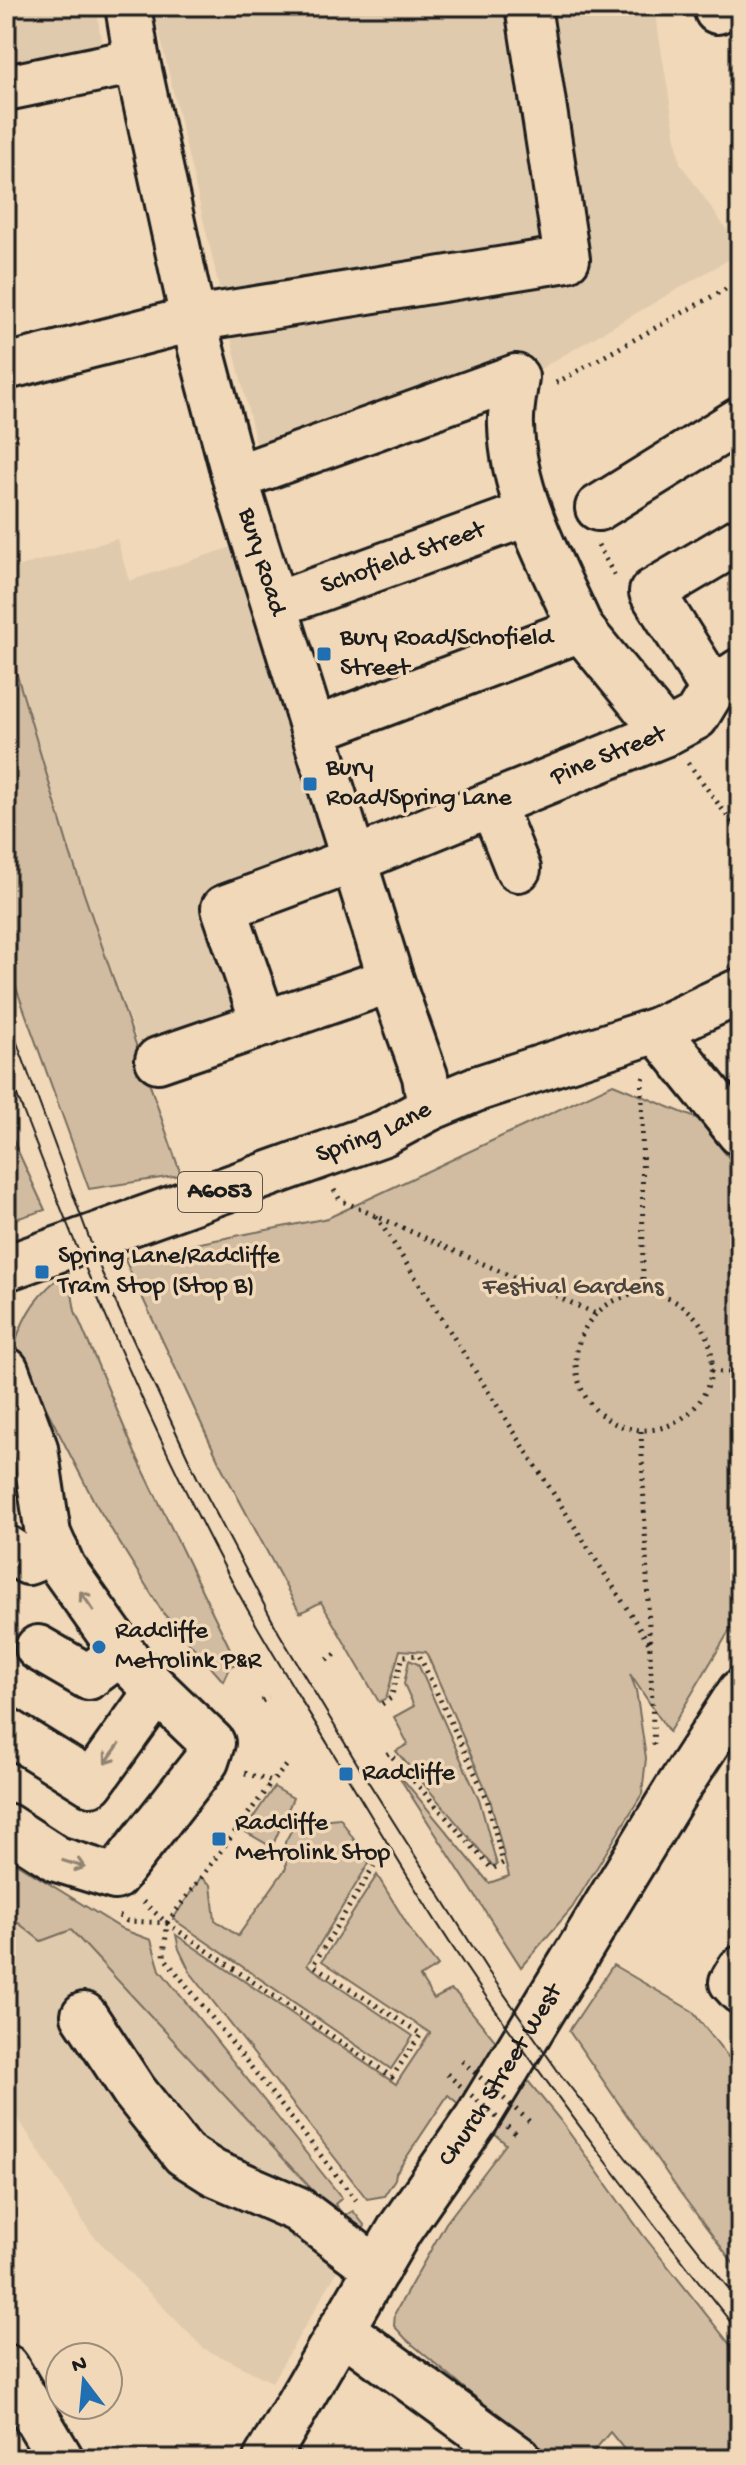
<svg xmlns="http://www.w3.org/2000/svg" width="746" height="2465" viewBox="0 0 746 2465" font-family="'Gochi Hand',sans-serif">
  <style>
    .built { fill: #e0caad }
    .green { fill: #d1bca1; stroke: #766c5e; stroke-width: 2 }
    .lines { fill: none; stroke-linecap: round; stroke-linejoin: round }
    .minor-casing { stroke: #1c1c1c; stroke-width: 50 }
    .major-casing { stroke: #1c1c1c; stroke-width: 50 }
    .path { stroke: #1c1c1c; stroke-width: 5; stroke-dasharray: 2 6; stroke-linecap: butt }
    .minor { stroke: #f0d8b8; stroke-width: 44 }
    .major { stroke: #f0d8b8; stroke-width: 44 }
    .tram { stroke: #1c1c1c; stroke-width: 2 }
    .path-bridge { stroke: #1c1c1c; stroke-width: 5; stroke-dasharray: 2 6; stroke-linecap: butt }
    .oneway { stroke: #918372 }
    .poi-dot { fill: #1f6fb2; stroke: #f0d8b8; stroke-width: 3 }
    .labels { text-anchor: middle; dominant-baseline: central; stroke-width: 7; stroke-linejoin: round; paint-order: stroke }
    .shield { fill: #f0d8b8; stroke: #5c544b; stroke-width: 2 }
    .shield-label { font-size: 24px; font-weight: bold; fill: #1c1c1c }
    .street-label { font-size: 26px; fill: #1c1c1c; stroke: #f0d8b8 }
    .poi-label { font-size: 26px; fill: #1c1c1c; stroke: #f0d8b8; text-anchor: start }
    .park-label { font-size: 26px; fill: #49443d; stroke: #f0d8b8 }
  </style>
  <rect width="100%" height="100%" fill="#f0d8b8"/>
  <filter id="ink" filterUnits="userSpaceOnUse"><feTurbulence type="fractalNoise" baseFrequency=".0125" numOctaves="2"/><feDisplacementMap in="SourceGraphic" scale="16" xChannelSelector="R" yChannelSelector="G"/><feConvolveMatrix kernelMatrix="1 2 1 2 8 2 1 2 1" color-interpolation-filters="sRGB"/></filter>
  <g filter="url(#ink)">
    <g class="built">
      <polygon points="6,6 96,6 106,75 6,95"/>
      <polygon points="153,6 654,6 680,163 740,249 740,253 533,373 529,356 257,448"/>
      <polygon points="117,539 129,581 232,547 339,891 220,930 248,1014 140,1049 70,853 6,638 6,570"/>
      <polygon points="6,1913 41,1941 70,1930 357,2238 272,2382 203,2348 90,2232 6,2099"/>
    </g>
    <g class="green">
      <polygon points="6,638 70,853 181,1175 89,1189 6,960"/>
      <polygon points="613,1084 698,1119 740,1172 740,1613 669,1732 630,1674 636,1690 646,1758 642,1794 572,1908 521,1967 392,1766 489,1883 509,1876 490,1799 426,1652 400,1650 386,1698 379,1702 321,1602 300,1613 222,1468 124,1258 328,1218"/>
      <polygon points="6,1125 45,1210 6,1222"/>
      <path d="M68,1270L75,1311L135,1453L237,1663L229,1668L223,1681L163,1613L95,1503L14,1346C26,1309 38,1294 68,1270Z"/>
      <polygon points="409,1660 418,1664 480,1802 497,1865 493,1866 396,1751 408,1744 394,1717 414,1706 404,1684"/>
      <polygon points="274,1787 293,1798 272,1847 244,1831"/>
      <polygon points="340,1818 369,1863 307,1965 413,2036 391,2069 173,1919 201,1877 211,1885 215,1920 238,1936 286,1868 285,1842 296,1822"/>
      <polygon points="6,1857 124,1930 151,1940 160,1970 342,2198 335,2204 344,2216 353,2211 365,2226 357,2238 71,1930 41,1941 6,1913"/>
      <polygon points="377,1875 413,1934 438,1966 420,1977 434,1999 451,1990 457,1994 560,2120 643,2235 740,2357 740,2459 632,2459 610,2432 587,2459 548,2459 406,2339 394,2326 395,2313 446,2223 506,2144 448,2095 396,2173 395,2179 384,2196 367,2199 190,1972 179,1949 176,1935 396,2084 430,2033 322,1961"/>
      <polygon points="613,1965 692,2011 740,2072 740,2272 679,2191 569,2031"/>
    </g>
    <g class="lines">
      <defs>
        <g id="minor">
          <path id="s1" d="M128,6L137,61L193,319L235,478L391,980L425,1076L430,1108"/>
          <polyline points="717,11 720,6"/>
          <polyline points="6,88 137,61"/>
          <polyline points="6,367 193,319 567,259 528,6"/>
          <path d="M235,478L516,377C514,393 510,410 511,426C513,498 552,564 581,629"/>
          <polyline points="598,508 740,420"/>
          <path id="s2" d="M275,605L529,513"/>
          <polyline points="713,689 652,592 740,540"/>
          <polyline points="314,730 581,629 666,733"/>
          <polyline points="492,804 518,869"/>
          <path id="s3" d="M264,1024L224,908L354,860L666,733L696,717L713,689L740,671"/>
          <polyline points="657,1030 740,1133"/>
          <polyline points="158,1060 391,980"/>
          <polyline points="6,1370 35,1448 48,1534 63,1568 134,1668 212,1743 206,1761 115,1877 57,1859 6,1826"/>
          <polyline points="6,1548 28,1562 56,1551"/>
          <polyline points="38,1648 88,1677 122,1652"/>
          <polyline points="6,1730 91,1783 157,1691"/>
          <polyline points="740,1969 732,1982 740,1991"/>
          <polyline points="84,2015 134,2091 184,2154 214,2173 297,2209 377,2269"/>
          <polyline points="341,2329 519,2459"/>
          <polyline points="6,2367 61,2459"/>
          <path id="s4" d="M266,2459L400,2229L477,2118L676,1791L740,1692"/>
        </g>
        <g id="major">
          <path id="s5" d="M6,1268L384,1133L430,1108L476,1089L657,1030L740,991"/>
        </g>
      </defs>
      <use href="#minor" class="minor-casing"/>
      <use href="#major" class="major-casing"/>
      <g class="path">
        <polyline points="556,383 740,281"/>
        <polyline points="598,545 616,578"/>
        <polyline points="688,763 740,833"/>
        <polyline points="334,1190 340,1200 596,1314"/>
        <polyline points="376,1216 649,1643"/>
        <circle cx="644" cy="1362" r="68"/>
        <polyline points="643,1295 642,1084 644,1076"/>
        <polyline points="711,1371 740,1374"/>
        <polyline points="641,1431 654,1749"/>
        <polyline points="327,1660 336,1654"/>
        <polyline points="262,1701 269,1697"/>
        <polyline points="382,1704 391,1698 403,1656 419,1655 487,1799 503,1863 492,1869 389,1753 384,1756"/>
        <polyline points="245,1773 272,1782 287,1765"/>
        <polyline points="143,1902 167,1923 272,1782"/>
        <polyline points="119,1916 127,1921 167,1923 164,1957 356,2200"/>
        <polyline points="167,1923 392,2077 421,2034 313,1965 374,1866"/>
      </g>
      <use href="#minor" class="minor"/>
      <use href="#major" class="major"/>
      <g class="tram">
        <polyline points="6,1013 102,1273 197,1477 279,1633 364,1775 488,1971 560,2074 740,2303"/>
        <path d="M6,1066C71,1239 141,1410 228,1574C259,1633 295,1689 329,1746C378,1827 425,1908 478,1985C561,2105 650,2220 740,2334"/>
      </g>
      <g class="path-bridge">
        <polyline points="462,2061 530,2122"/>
        <polyline points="447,2074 518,2136"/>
      </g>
    </g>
    <defs><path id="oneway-shaft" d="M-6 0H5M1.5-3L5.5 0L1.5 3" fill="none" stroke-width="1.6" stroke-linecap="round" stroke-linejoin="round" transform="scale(2)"/></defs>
    <g class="oneway">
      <use href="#oneway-shaft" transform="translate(87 1601) rotate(-125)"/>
      <use href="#oneway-shaft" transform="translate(112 1754) rotate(126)"/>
      <use href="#oneway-shaft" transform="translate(74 1864) rotate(17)"/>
    </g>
  </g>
  <g class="poi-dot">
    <rect x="316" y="646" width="16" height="16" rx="4"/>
    <rect x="302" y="776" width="16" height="16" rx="4"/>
    <rect x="34" y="1264" width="16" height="16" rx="4"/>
    <circle cx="99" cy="1647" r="8"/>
    <rect x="338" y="1766" width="16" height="16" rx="4"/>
    <rect x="211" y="1831" width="16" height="16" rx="4"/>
  </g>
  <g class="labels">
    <rect class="shield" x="178" y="1172" width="84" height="40" rx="6"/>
    <g class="shield-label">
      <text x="220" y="1192">A6053</text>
    </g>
    <g class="street-label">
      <text stroke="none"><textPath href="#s2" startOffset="136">Schofield Street</textPath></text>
      <text stroke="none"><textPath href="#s1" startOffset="572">Bury Road</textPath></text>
      <text stroke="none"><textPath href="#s3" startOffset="536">Pine Street</textPath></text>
      <text stroke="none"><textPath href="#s5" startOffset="392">Spring Lane</textPath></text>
      <text stroke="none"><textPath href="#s4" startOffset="450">Church Street West</textPath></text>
    </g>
    <g class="poi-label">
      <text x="340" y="639">Bury Road/Schofield<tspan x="340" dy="30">Street</tspan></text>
      <text x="326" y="769">Bury<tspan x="326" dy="30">Road/Spring Lane</tspan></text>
      <text x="58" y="1257">Spring Lane/Radcliffe<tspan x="58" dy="30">Tram Stop (Stop B)</tspan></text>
      <text x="115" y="1632">Radcliffe<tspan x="115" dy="30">Metrolink P&amp;R</tspan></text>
      <text x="362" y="1774">Radcliffe</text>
      <text x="235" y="1824">Radcliffe<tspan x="235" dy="30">Metrolink Stop</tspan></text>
    </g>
    <g class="park-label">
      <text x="573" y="1288">Festival Gardens</text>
    </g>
  </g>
  <rect width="746" height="2465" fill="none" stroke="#f0d8b8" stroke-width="32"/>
  <rect x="16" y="16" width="714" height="2433" fill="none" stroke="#1c1c1c" stroke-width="3" filter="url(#ink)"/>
  <g transform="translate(84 2381) rotate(344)"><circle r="38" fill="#f0d8b8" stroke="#9b8d7a" stroke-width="2"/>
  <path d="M0-6L14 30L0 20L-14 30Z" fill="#1f6fb2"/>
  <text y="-12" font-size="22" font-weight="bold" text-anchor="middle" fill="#1c1c1c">N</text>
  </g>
</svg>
